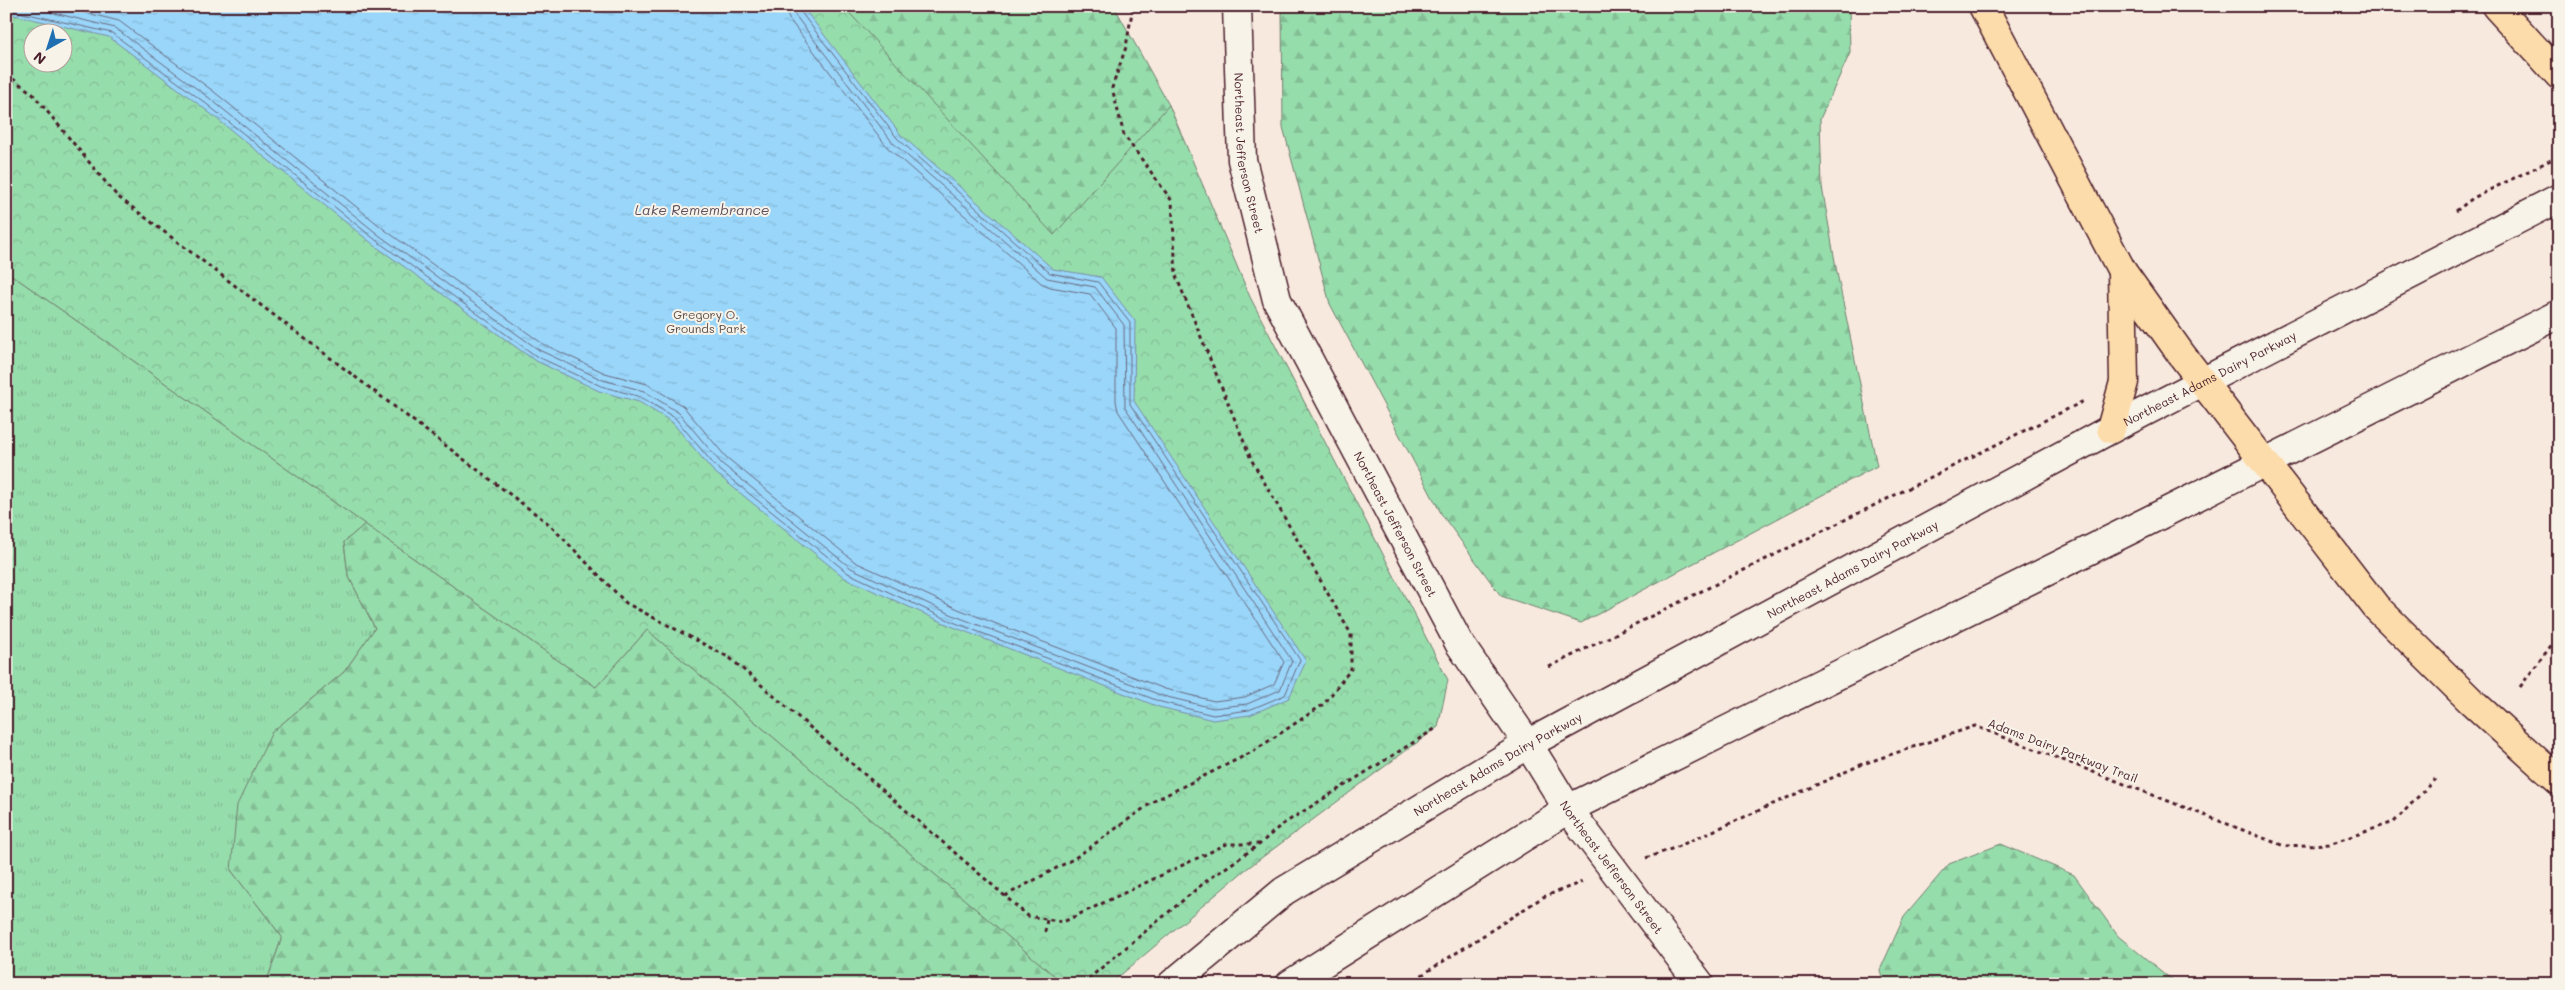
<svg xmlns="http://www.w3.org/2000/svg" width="2565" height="990" viewBox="0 0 2565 990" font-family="Mali,sans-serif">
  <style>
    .grass { fill: url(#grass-tufts); stroke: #707e6c }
    .forest { fill: url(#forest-firs); stroke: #707e6c }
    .park { fill: url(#park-crowns); stroke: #707e6c; fill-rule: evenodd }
    .water { fill: url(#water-ripples); stroke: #798da7 }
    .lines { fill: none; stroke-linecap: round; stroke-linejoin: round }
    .shore { stroke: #6a687e; stroke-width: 1 }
    .minor-casing { stroke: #4a1f2b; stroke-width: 31 }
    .secondary-casing { stroke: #4a1f2b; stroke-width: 31 }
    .motorway-casing { stroke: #4a1f2b; stroke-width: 31 }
    .path { stroke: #4a1f2b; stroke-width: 3; stroke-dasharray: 4 4; stroke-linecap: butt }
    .minor { stroke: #f7f3e8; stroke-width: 28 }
    .secondary { stroke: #f7f3e8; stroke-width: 28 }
    .motorway { stroke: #fddcac; stroke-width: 28 }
    .labels { text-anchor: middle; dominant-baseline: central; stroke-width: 4; stroke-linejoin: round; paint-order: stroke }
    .street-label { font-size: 12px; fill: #4a1f2b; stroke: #f7f3e8 }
    .park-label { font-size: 12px; fill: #5d4e4b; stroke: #f7f3e8 }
    .water-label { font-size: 14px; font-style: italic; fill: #5e4d5f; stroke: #f7f3e8 }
  </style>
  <defs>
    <pattern id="grass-tufts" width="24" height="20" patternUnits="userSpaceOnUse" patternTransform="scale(1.25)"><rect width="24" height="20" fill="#96ddac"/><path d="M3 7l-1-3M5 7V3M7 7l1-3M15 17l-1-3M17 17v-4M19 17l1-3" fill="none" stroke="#83bd94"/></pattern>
    <pattern id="forest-firs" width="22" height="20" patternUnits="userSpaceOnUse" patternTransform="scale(1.25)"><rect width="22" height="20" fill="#96ddac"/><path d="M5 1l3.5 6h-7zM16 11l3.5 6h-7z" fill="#83bd94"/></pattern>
    <pattern id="park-crowns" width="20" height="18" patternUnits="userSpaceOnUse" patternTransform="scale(1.25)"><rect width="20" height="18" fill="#96ddac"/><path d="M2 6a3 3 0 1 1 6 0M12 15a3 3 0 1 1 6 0" fill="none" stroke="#83bd94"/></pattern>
    <pattern id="water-ripples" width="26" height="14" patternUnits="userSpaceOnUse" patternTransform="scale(1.25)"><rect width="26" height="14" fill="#99d6fa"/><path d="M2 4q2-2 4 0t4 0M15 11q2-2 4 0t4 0" fill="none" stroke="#85b7d6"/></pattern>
  </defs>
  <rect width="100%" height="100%" fill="#f8e9df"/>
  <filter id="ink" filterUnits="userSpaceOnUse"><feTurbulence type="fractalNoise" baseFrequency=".02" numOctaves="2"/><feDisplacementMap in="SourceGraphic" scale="10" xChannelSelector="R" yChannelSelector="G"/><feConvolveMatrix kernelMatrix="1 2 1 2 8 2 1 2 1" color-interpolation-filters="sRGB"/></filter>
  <g filter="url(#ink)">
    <polygon class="grass" points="6,271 365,524 344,542 348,575 375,628 344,672 272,732 231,870 282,937 266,984 6,984"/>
    <g class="forest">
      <polygon points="802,6 1114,6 1169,105 1158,226 1053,269"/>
      <polygon points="1282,6 1849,6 1850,53 1820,119 1822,187 1837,273 1877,466 1581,623 1501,596 1442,515 1330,304 1283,127"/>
      <polygon points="365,524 596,687 647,630 1055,976 1047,984 266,984 282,937 231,870 237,805 272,732 344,672 375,628 348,575 344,542"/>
      <polygon points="2001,844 2074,875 2118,936 2177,984 1884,984 1880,970 1904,917 1949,864"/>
    </g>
    <path class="park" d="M6,6H843L1054,235L1169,105L1250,297L1448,680L1438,727L1245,870L1110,984H1064L647,630L596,687L6,271ZM32,32H62V62H32Z"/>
    <polygon class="water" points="6,6 802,6 901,135 1053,269 1101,277 1135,321 1134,401 1306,661 1289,698 1250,715 1213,720 1159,707 951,626 845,578 713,471 672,422 639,402 599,391 534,360 374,245 201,106 109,37 6,13"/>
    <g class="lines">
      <g class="shore">
        <polyline points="26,6 115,28 208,97 380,236 539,350 603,380 644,391 679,413 721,463 851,568 955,616 1163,696 1213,708 1247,704 1280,690 1292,661 1125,407 1124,325 1095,287 1047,278 893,143 795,15 793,6"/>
        <polyline points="59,6 119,21 213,91 385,230 543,344 605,373 647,384 683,406 726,457 855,562 958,609 1165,689 1214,701 1245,697 1274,684 1284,662 1118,411 1116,401 1116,328 1090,294 1050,287 1041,283 888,148 789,19 785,6"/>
        <polyline points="6,9 112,33 204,102 377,241 536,356 601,386 641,397 675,418 716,467 848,573 953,622 1161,702 1213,715 1249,710 1285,695 1300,660 1130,404 1130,323 1098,282 1050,273 897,138 800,11 799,6"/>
      </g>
      <defs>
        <g id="minor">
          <path id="s1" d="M1237,6L1242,160L1277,300L1459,643L1528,744L1568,809L1700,984"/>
        </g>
        <g id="secondary">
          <path id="s2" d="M1172,984L1284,891L1528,744L2111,429L2559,198"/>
          <polyline points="1290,984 1568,809 2150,520 2559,314"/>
        </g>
        <g id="motorway">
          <polyline points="1983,6 2122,271 2181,354 2376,607 2470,700 2559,781"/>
          <polyline points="2496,6 2559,75"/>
          <polyline points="2111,429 2124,382 2122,271"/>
        </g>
      </defs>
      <use href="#minor" class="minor-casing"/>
      <use href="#secondary" class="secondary-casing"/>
      <use href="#motorway" class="motorway-casing"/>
      <g class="path">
        <polyline points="6,74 32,93 117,196 549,524 626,603 730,658 1028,916 1063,922 1227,844 1260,844"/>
        <polyline points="2456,211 2473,198 2559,156"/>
        <polyline points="1549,667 2084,401"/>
        <polyline points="2520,687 2559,635"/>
        <polyline points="1646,858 1677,847 1863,764 1975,726 2284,846 2329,844 2394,822 2435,779"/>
        <polyline points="1005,896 1075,858 1154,801 1254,751 1324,704 1351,669 1351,634 1251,459 1176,276 1172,201 1124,135 1112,88 1126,47 1133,6"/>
        <polyline points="1045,932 1047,919"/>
        <polyline points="1082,984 1205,882 1260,844 1280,826 1438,727"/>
        <polyline points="1408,984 1543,897 1582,882"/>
      </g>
      <use href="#minor" class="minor"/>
      <use href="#secondary" class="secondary"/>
      <use href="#motorway" class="motorway"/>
    </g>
  </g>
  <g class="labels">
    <g class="street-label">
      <text stroke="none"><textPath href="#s1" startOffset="148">Northeast Jefferson Street</textPath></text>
      <text stroke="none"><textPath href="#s2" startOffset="1204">Northeast Adams Dairy Parkway</textPath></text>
      <text stroke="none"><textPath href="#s1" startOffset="552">Northeast Jefferson Street</textPath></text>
      <text stroke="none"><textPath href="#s2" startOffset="799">Northeast Adams Dairy Parkway</textPath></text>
      <text transform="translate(2063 750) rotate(21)">Adams Dairy Parkway Trail</text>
      <text stroke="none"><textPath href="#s2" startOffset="394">Northeast Adams Dairy Parkway</textPath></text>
      <text stroke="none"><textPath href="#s1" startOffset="958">Northeast Jefferson Street</textPath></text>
    </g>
    <g class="park-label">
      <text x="706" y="314">Gregory O.<tspan x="706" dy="14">Grounds Park</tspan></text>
    </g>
    <g class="water-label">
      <text x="702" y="209">Lake Remembrance</text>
    </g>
  </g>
  <rect width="2565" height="990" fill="none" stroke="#f7f3e8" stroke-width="25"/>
  <rect x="12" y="12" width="2540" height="965" fill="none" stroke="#4a1f2b" stroke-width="2" filter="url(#ink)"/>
  <g transform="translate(48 48) rotate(219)"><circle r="24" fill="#f7f3e8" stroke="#b29e9c"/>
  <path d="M0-4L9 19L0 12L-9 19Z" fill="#1f6fb2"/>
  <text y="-8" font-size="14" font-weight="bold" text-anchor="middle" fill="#4a1f2b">N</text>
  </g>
</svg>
